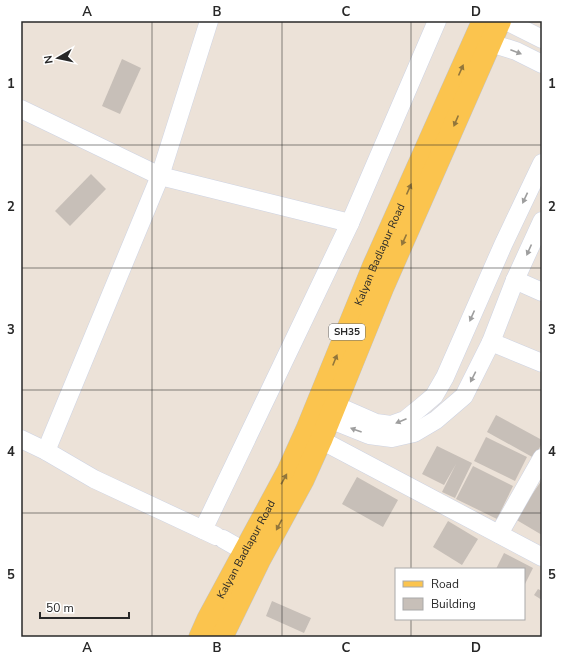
<svg xmlns="http://www.w3.org/2000/svg" width="563" height="658" viewBox="0 0 563 658" font-family="'Nunito Sans',sans-serif">
  <style>
    .building { fill: #c7bfb8 }
    .lines { fill: none; stroke-linecap: round; stroke-linejoin: round }
    .minor-casing { stroke: #cdd3e3; stroke-width: 19 }
    .major-casing { stroke: #c3c3c3; stroke-width: 23 }
    .minor { stroke: #fff; stroke-width: 18 }
    .major { stroke: #fbc44e; stroke-width: 22 }
    .oneway { fill: #9e9e9e }
    .oneway2 { fill: #92763b }
    .grid { fill: none; stroke: #282828; stroke-width: 1; stroke-opacity: 0.55 }
    .labels { text-anchor: middle; dominant-baseline: central; stroke-width: 3.5; stroke-linejoin: round; paint-order: stroke }
    .shield { fill: #fff; stroke: #686868; stroke-width: 1 }
    .shield-label { font-size: 10px; font-weight: bold; fill: #282828 }
    .street-label { font-size: 11px; fill: #282828; stroke: #fff }
    .neatline { fill: none; stroke: #282828; stroke-width: 1.5 }
    .grid-label { font-size: 13px; text-anchor: middle; font-weight: bold; fill: #282828 }
  </style>
  <rect width="100%" height="100%" fill="#ece2d8"/>
  <g class="building">
    <polygon points="122,59 141,68 120,114 102,106"/>
    <polygon points="91,174 106,189 70,226 55,211"/>
    <polygon points="496,415 542,440 542,443 534,458 487,432"/>
    <polygon points="486,437 527,457 515,481 474,461"/>
    <polygon points="437,446 472,463 455,498 442,492 456,464 444,485 422,474"/>
    <polygon points="473,466 513,486 497,519 456,499"/>
    <polygon points="357,477 398,500 383,527 342,504"/>
    <polygon points="542,480 542,535 515,519"/>
    <polygon points="448,521 478,539 462,565 433,547"/>
    <polygon points="504,553 533,568 524,586 524,569 496,569"/>
    <polygon points="538,589 542,591 542,600 534,595"/>
    <polygon points="272,601 311,618 304,633 266,616"/>
  </g>
  <g class="lines">
    <defs>
      <g id="minor">
        <polyline points="506,21 542,39"/>
        <polyline points="490,43 516,51 542,64"/>
        <polyline points="21,109 160,176 350,223"/>
        <polyline points="515,280 542,292"/>
        <polyline points="491,342 542,363"/>
        <polyline points="335,405 376,423 391,425 405,420 421,407 434,396 445,377 503,245 542,163"/>
        <polyline points="329,419 369,435 392,438 414,433 436,420 464,396 491,342 515,280 542,221"/>
        <polyline points="311,432 321,440 542,557"/>
        <polyline points="21,439 46,451 94,479 216,536"/>
        <polyline points="46,451 160,176 209,21"/>
        <polyline points="203,530 350,223 437,21"/>
        <polyline points="499,534 542,458"/>
        <polyline points="223,539 244,551"/>
      </g>
      <g id="major">
        <path id="s1" d="M200,637L208,619L288,471L307,429L373,267L483,21"/>
        <polyline points="222,637 260,559 303,480 321,440 383,287 500,21"/>
      </g>
    </defs>
    <use href="#minor" class="minor-casing"/>
    <use href="#major" class="major-casing"/>
    <use href="#minor" class="minor"/>
    <use href="#major" class="major"/>
  </g>
  <defs><path id="oneway-solid" d="M-6-.8H1V-3.2L6.5 0L1 3.2V.8H-6Z"/></defs>
  <g class="oneway">
    <use href="#oneway-solid" transform="translate(516 52) rotate(21)"/>
    <use href="#oneway-solid" transform="translate(525 198) rotate(115)"/>
    <use href="#oneway-solid" transform="translate(529 250) rotate(114)"/>
    <use href="#oneway-solid" transform="translate(472 316) rotate(114)"/>
    <use href="#oneway-solid" transform="translate(473 377) rotate(117)"/>
    <use href="#oneway-solid" transform="translate(401 421) rotate(157)"/>
    <use href="#oneway-solid" transform="translate(356 430) rotate(-160)"/>
  </g>
  <g class="oneway2">
    <use href="#oneway-solid" transform="translate(461 70) rotate(-66)"/>
    <use href="#oneway-solid" transform="translate(456 121) rotate(113)"/>
    <use href="#oneway-solid" transform="translate(409 189) rotate(-66)"/>
    <use href="#oneway-solid" transform="translate(404 240) rotate(114)"/>
    <use href="#oneway-solid" transform="translate(335 360) rotate(-68)"/>
    <use href="#oneway-solid" transform="translate(284 479) rotate(-61)"/>
    <use href="#oneway-solid" transform="translate(279 525) rotate(118)"/>
  </g>
  <path class="grid" d="M152,21V637M282,21V637M411,21V569M21,145H542M21,268H542M21,390H542M21,513H542M411,619V637"/>
  <g class="labels">
    <rect class="shield" x="329" y="324" width="36" height="16" rx="3"/>
    <g class="shield-label">
      <text x="347" y="332">SH35</text>
    </g>
    <g class="street-label">
      <text stroke="none"><textPath href="#s1" startOffset="423">Kalyan Badlapur Road</textPath></text>
      <text stroke="none"><textPath href="#s1" startOffset="99">Kalyan Badlapur Road</textPath></text>
    </g>
  </g>
  <rect width="563" height="658" fill="none" stroke="#ffffff" stroke-width="44"/>
  <rect x="395" y="568" width="130" height="52" fill="#ffffff" stroke="#a9a9a9"/>
  <rect x="403" y="581" width="20" height="6" fill="#fbc44e" stroke="#a9a9a9"/>
  <text x="431" y="588" font-size="12" fill="#282828">Road</text>
  <rect x="403" y="598" width="20" height="12" fill="#c7bfb8" stroke="#a9a9a9"/>
  <text x="431" y="608" font-size="12" fill="#282828">Building</text>
  <g transform="translate(58 58) rotate(261)" stroke="#ffffff" stroke-width="3" paint-order="stroke">
  <path d="M0-3L7 15L0 10L-7 15Z" fill="#282828"/>
  <text y="-6" font-size="11" font-weight="bold" text-anchor="middle" fill="#282828">N</text>
  </g>
  <path d="M40 612v6h89v-6" fill="none" stroke="#282828" stroke-width="2"/>
  <text x="46" y="612" font-size="12" fill="#282828" stroke="#ffffff" stroke-width="3" paint-order="stroke">50 m</text>
  <rect x="22" y="22" width="519" height="614" class="neatline"/>
  <g class="grid-label">
    <text x="87" y="16">A</text>
    <text x="217" y="16">B</text>
    <text x="346" y="16">C</text>
    <text x="476" y="16">D</text>
    <text x="11" y="88">1</text>
    <text x="552" y="88">1</text>
    <text x="11" y="211">2</text>
    <text x="552" y="211">2</text>
    <text x="11" y="334">3</text>
    <text x="552" y="334">3</text>
    <text x="11" y="456">4</text>
    <text x="552" y="456">4</text>
    <text x="11" y="579">5</text>
    <text x="552" y="579">5</text>
    <text x="87" y="652">A</text>
    <text x="217" y="652">B</text>
    <text x="346" y="652">C</text>
    <text x="476" y="652">D</text>
  </g>
</svg>
